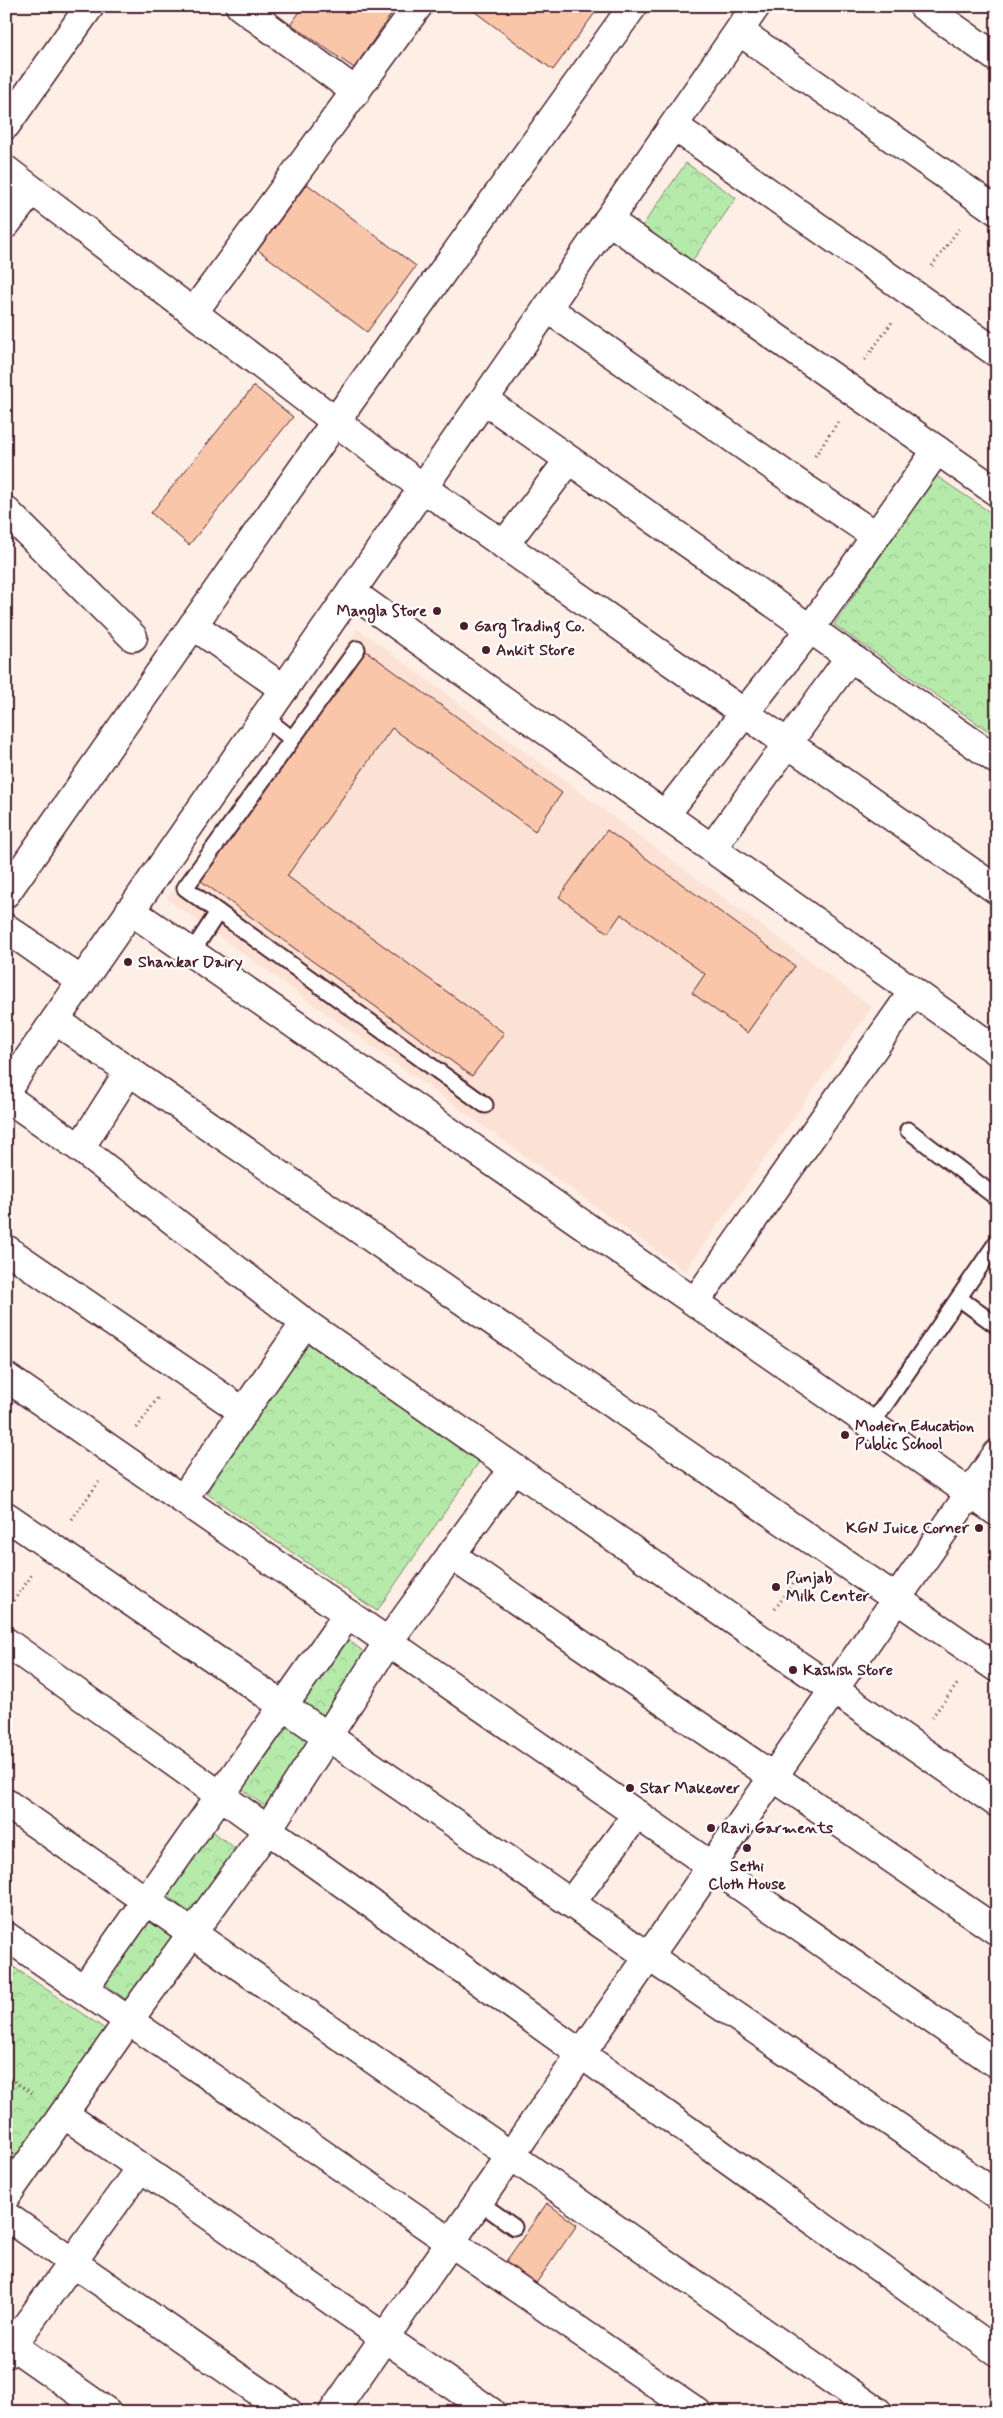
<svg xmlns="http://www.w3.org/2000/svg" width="1003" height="2418" viewBox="0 0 1003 2418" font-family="Mynerve,sans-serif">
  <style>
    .built { fill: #fce2d4 }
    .park { fill: url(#park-crowns); stroke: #80846b }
    .building { fill: #f9c6aa; stroke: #4a1f2b }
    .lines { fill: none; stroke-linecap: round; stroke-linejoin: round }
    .service-casing { stroke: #4a1f2b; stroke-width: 19 }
    .minor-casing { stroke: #4a1f2b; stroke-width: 31 }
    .path { stroke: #4a1f2b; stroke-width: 3; stroke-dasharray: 1 4; stroke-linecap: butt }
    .service { stroke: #fff; stroke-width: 15 }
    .minor { stroke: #fff; stroke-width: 28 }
    .poi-dot { fill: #4a1f2b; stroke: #fff; stroke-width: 2 }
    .labels { text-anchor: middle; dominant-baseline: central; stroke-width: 4.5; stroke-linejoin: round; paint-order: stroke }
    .poi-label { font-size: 16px; font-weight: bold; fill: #4a1f2b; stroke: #fff; text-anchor: start }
  </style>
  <defs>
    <pattern id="park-crowns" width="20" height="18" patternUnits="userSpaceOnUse" patternTransform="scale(1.25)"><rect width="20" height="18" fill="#b6eaab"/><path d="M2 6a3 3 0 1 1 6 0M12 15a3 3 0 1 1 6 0" fill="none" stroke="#9ec893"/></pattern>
  </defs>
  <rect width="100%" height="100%" fill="#fdeee6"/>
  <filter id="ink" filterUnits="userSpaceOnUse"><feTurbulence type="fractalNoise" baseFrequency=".02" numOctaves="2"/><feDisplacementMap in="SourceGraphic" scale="10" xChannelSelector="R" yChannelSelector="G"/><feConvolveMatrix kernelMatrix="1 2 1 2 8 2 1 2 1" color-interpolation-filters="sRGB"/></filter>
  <g filter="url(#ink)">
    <polygon class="built" points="358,629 872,1007 685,1271 167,899"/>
    <g class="park">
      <polygon points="686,163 736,198 690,264 640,229"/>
      <polygon points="935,475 997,517 997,737 834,625"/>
      <polygon points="307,1343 479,1462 377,1611 206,1493"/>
      <polygon points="339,1633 372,1658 326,1721 293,1697"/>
      <polygon points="279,1719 312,1743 266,1807 232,1782"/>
      <polygon points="207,1827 240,1852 194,1915 160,1891"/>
      <polygon points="145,1917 179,1942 133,2005 99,1980"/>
      <polygon points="6,1962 105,2029 6,2173"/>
    </g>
    <g class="building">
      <polygon points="304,6 397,6 354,68 291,24"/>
      <polygon points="467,6 600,6 553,70"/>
      <polygon points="307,184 416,266 367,332 258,250"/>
      <polygon points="254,386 293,417 189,545 151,513"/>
      <polygon points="366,651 562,793 535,831 392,728 287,876 504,1033 472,1076 201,881"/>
      <polygon points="607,830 795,966 747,1033 692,993 705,974 621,914 608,933 559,897"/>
      <polygon points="547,2203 577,2225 532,2289 502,2267"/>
    </g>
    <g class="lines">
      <defs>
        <g id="service">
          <polyline points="357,649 185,888 485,1105"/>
          <polyline points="264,717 292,739"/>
          <polyline points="192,952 218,912"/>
          <polyline points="908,1130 997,1198"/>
          <polyline points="959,1298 997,1326"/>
          <polyline points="871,1425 997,1242"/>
          <polyline points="479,2202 514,2227"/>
        </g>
        <g id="minor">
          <polyline points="240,6 356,92"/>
          <polyline points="923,6 997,58"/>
          <polyline points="739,31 997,211"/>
          <polyline points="6,125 90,6"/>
          <polyline points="674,126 997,353"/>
          <polyline points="6,170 423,488 997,890"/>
          <polyline points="608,220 997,492"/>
          <polyline points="6,224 32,190"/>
          <polyline points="547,308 797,483 876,536"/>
          <polyline points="193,313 418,6"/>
          <polyline points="484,400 997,760"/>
          <polyline points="6,511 133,637"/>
          <polyline points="504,545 569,460"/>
          <polyline points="351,592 997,1051"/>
          <polyline points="193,625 284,689"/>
          <polyline points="665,815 810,629 937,450"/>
          <polyline points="712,848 850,657"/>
          <polyline points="6,893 335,422 633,6"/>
          <polyline points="130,910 997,1512"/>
          <polyline points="6,928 81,981"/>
          <polyline points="55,1020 997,1668"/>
          <polyline points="6,1091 756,6"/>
          <polyline points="6,1097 80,1148 305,1323 997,1803"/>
          <polyline points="80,1148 129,1071"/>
          <polyline points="6,1249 244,1412"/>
          <polyline points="695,1302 913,992"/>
          <polyline points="6,1377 997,2064"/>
          <polyline points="183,1499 305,1323"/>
          <polyline points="6,1516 997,2195"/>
          <polyline points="451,1555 997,1931"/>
          <polyline points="6,1642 997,2352"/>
          <polyline points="6,1803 878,2412"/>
          <polyline points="571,1903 637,1814"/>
          <polyline points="6,1936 697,2412"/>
          <polyline points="84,1989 348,1614"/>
          <polyline points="64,2114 491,2412"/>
          <polyline points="6,2196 129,2020 268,1829 388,1642 514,1468"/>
          <polyline points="6,2216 288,2412"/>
          <polyline points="6,2341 107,2412"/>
          <polyline points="6,2354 141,2167"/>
          <polyline points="333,2412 997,1454"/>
        </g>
      </defs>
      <use href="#service" class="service-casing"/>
      <use href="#minor" class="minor-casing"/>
      <g class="path">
        <polyline points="932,266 961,226"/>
        <polyline points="865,360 892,322"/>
        <polyline points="815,456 838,422"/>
        <polyline points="137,1428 159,1396"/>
        <polyline points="72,1519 99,1482"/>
        <polyline points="8,1609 32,1575"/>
        <polyline points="775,1609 801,1573"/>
        <polyline points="932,1717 959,1682"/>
        <polyline points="6,2076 35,2095"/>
      </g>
      <use href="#service" class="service"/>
      <use href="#minor" class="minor"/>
    </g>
  </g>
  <g class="poi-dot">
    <circle cx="437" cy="611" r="5"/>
    <circle cx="464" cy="626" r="5"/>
    <circle cx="486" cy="650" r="5"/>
    <circle cx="128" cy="962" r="5"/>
    <circle cx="845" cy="1435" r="5"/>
    <circle cx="979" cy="1528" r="5"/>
    <circle cx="776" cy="1587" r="5"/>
    <circle cx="793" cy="1670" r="5"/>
    <circle cx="630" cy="1788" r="5"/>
    <circle cx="711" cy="1828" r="5"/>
    <circle cx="747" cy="1848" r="5"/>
  </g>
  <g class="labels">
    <g class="poi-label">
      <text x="427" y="611" text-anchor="end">Mangla Store</text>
      <text x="474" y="626">Garg Trading Co.</text>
      <text x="496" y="650">Ankit Store</text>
      <text x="138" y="962">Shankar Dairy</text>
      <text x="855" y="1426">Modern Education<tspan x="855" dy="18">Public School</tspan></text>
      <text x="969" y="1528" text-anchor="end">KGN Juice Corner</text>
      <text x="786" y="1578">Punjab<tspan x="786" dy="18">Milk Center</tspan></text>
      <text x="803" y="1670">Kashish Store</text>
      <text x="640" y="1788">Star Makeover</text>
      <text x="721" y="1828">Ravi Garments</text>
      <text x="747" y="1866" text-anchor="middle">Sethi<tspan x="747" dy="18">Cloth House</tspan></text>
    </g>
  </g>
  <rect width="1003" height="2418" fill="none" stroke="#fff" stroke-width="25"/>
  <rect x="12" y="12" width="978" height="2393" fill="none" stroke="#4a1f2b" stroke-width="2" filter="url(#ink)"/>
</svg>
